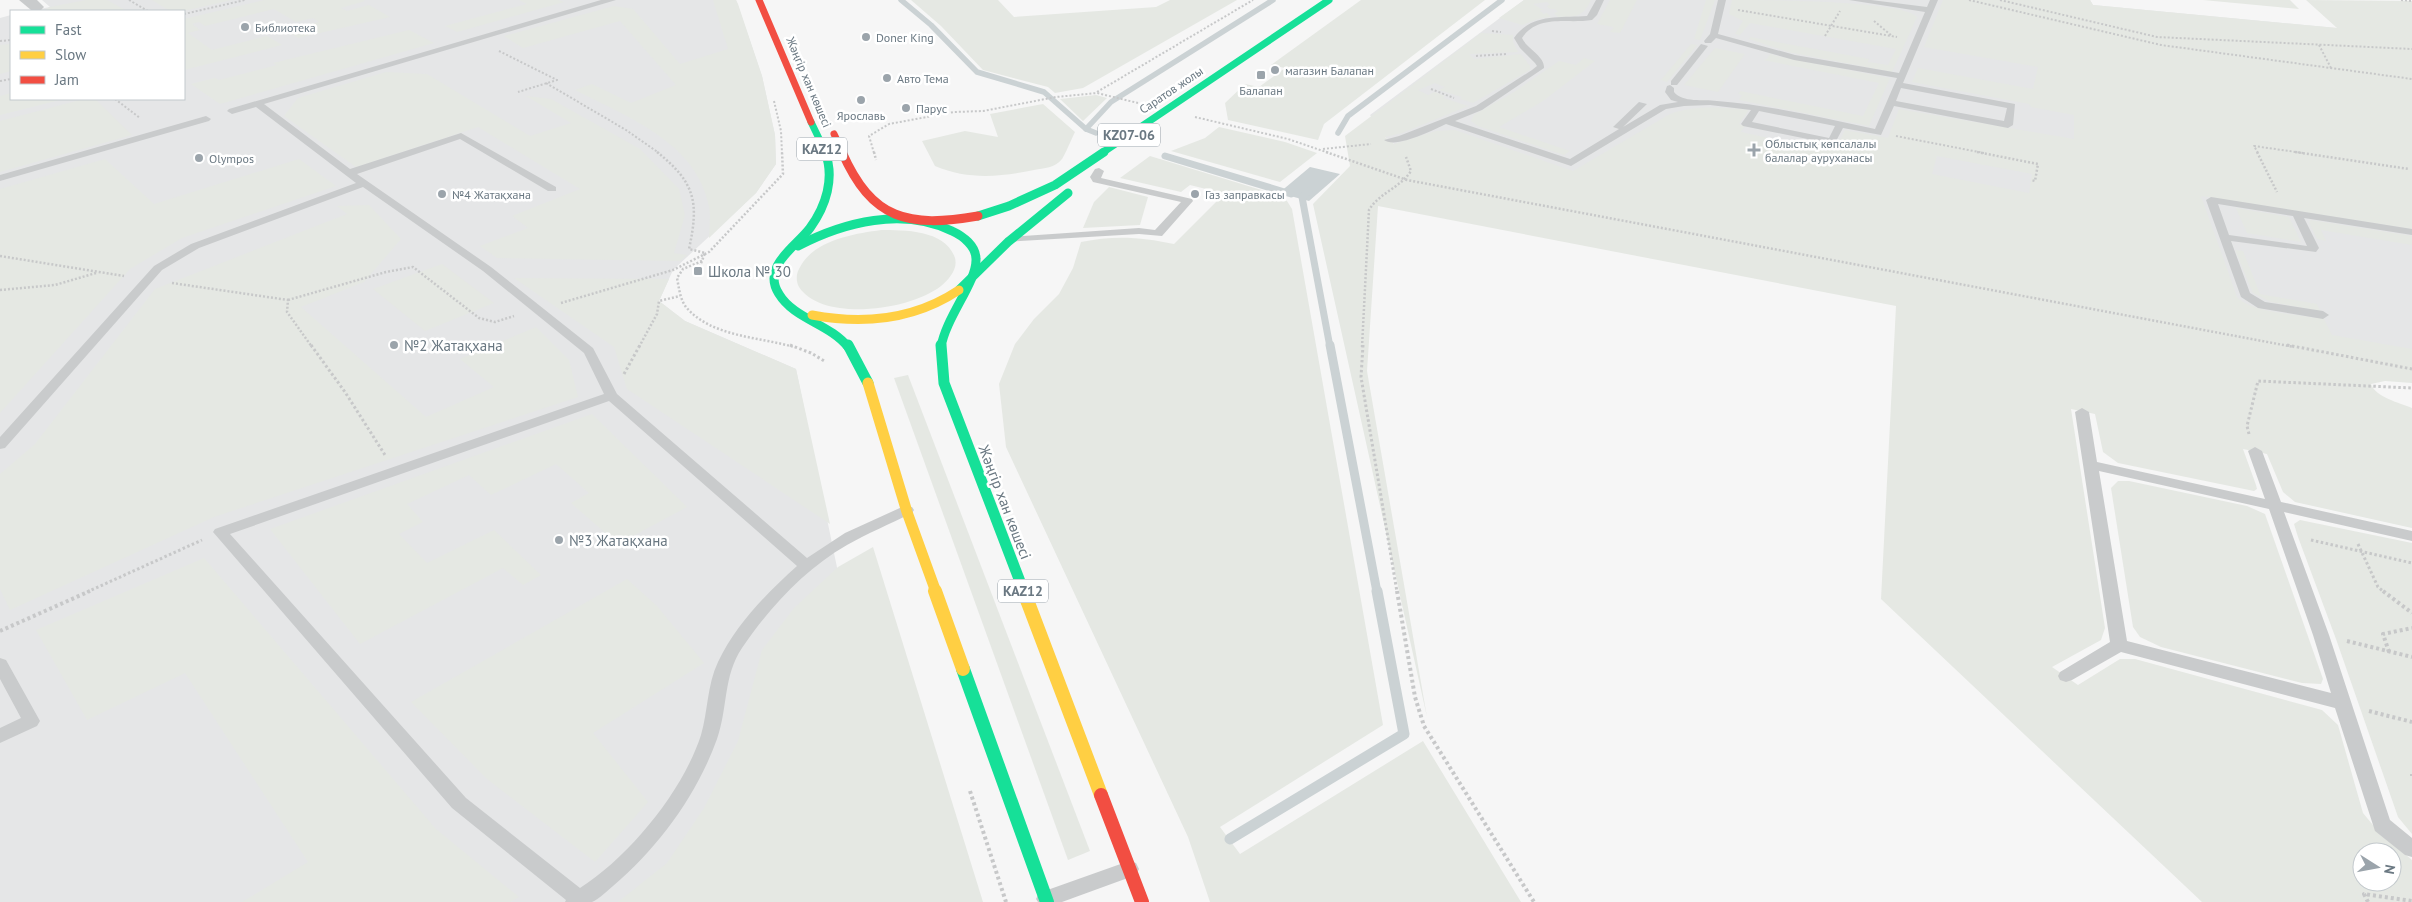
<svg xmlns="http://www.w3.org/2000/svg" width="2412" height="902" viewBox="0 0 2412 902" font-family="'PT Sans',sans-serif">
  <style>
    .built { fill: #e5e6e7 }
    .green { fill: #e5e8e3; fill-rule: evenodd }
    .water { fill: #cbd2d4 }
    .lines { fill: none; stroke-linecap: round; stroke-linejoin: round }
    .stream-far3 { stroke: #cbd2d4; stroke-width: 5.5 }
    .stream-far2 { stroke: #cbd2d4; stroke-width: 7 }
    .stream-far1 { stroke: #cbd2d4; stroke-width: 9 }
    .stream { stroke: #cbd2d4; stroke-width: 11 }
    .path-far3 { stroke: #c7c8c9; stroke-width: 2; stroke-dasharray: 2 2; stroke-linecap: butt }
    .path-far2 { stroke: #c7c8c9; stroke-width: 2.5; stroke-dasharray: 2 2; stroke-linecap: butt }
    .path-far1 { stroke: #c7c8c9; stroke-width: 3; stroke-dasharray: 2.5 2.5; stroke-linecap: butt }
    .path { stroke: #c7c8c9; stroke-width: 4; stroke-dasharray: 3 3; stroke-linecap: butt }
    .lane { fill: #c9cbcc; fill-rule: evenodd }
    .street { fill: #c9cbcc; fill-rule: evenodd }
    .fast-far3 { stroke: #16e098; stroke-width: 7 }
    .fast-far2 { stroke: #16e098; stroke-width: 9 }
    .fast-far1 { stroke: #16e098; stroke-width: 11 }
    .fast { stroke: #16e098; stroke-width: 14 }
    .slow-far2 { stroke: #ffcf43; stroke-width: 9 }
    .slow-far1 { stroke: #ffcf43; stroke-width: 11 }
    .slow { stroke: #ffcf43; stroke-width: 14 }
    .jam-far2 { stroke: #f24e42; stroke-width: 7 }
    .jam-far1 { stroke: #f24e42; stroke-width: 9 }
    .jam { stroke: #f24e42; stroke-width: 14 }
    .poi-dot { fill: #9ba4ab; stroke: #fff; stroke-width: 2 }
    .labels { text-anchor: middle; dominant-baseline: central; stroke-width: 5; stroke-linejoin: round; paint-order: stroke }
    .far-poi-label { font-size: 12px; fill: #6a7882; stroke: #fff; text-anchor: start }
    .far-street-label { font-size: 12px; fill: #6a7882; stroke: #fff }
    .shield { fill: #fff; stroke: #97a0a8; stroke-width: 1 }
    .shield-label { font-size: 14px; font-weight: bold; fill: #6a7882 }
    .poi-label { font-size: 15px; fill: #6a7882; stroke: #fff; text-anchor: start }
    .street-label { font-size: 15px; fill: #6a7882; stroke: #fff }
  </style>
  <rect width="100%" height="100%" fill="#f6f6f6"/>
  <g class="built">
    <polygon points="42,0 736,0 762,76 775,135 776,164 756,193 673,270 659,301 685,321 796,369 846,611 757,902 0,902 0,18 11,15 11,99 184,99 184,11 30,11 50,7"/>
    <polygon points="1524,0 2090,0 2093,5 2337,28 2412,19 2412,98 2079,54 2140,290 1394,144 1385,137 1370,115"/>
    <polygon points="2120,71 2412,112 2412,356 2208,319"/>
  </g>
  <g class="green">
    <polygon points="86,0 107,0 127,11 42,11 50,7"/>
    <polygon points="152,0 232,0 183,11 170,11"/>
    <polygon points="264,0 363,0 365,1 341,8 347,11 369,5 390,17 298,38 286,31 319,22 313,18 296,22 274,9 205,26 199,22 192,24 200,30 188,33 212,50 267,36 282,45 184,70 184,19"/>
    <polygon points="519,0 558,0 564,2 457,32 445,26 527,4"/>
    <path d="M713,0H736L738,4L762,76L775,135L776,164L756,193L709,238C709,228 711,216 709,207C697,142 627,117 575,90L592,84L631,103L676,85L620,21L523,48L504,36L614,6L633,9L680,64L728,49Z"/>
    <polygon points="911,0 998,0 1014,17 1156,7 1170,0 1237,0 1083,88 1055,93 1048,87 983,70 941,26"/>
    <polygon points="1361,0 1485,0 1324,124 1318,140 1228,120 1225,103 1245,84 1259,87 1285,68 1271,65"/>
    <path d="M1524,0H1591C1582,18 1577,16 1558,17L1554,13L1558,12L1555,9H1550L1546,6L1550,5L1547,2L1533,4L1543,10H1540L1543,14L1547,13L1551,17L1541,18L1522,25L1499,18Z"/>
    <polygon points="1610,0 1637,0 1620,33 1610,32 1614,27 1597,24"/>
    <polygon points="1706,0 1715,0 1700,40 1694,39"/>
    <path d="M1732,0C1760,0 1904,0 1917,17L1892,72L1788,52L1749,39L1750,37L1869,59L1868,62L1888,65L1896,49L1750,23L1740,35L1735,34L1743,21L1729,14Z"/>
    <path d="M1943,0H2090L2093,5L2337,28L2306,0L2412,1V229L2201,196L2237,297C2251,313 2303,315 2324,319L2332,335L2412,349V383L2385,381L2371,384C2375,397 2400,403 2412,408V528L2295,502L2283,492L2267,454L2243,449L2256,485L2257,489L2254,491L2118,463L2103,452L2095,414L2071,409L2105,628L2101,640L2052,667L2078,685L2120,659H2135L2322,710L2338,725L2363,813L2377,830L2412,860V902H2202L1881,599L1896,306L1378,206L1367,371L1427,717L1313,204L1350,166L1345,136L1481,33L1513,35V42L1518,52L1469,54L1474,59L1521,54L1530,66V70L1473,103L1460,99L1462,97L1439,90L1445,87L1435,83L1418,90L1428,95L1435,92L1445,96L1443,98L1468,106L1402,133L1385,137L1394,144L1436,131L1455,130L1573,171L1670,114C1694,105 1724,107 1749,110L1739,124L1745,126L1741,132L1827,151L1831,143L1838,144L1845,130L1888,138L1899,109L2074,139V115L2031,107L2029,104L1912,82L1918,68L2033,89L2038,67L1924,47ZM1937,156L2032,174L2029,193L1932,174ZM2362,852H2392V882H2362Z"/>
    <polygon points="2203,0 2290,0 2299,9"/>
    <polygon points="409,30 434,43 220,104 191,84 215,78 219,80 277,65 273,63"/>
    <polygon points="11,44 11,71 0,74 0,45"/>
    <polygon points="1691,44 1697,45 1667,82 1661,80"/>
    <polygon points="1715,48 1745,54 1718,92 1684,85"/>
    <polygon points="1770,54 1781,57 1890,78 1869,126 1739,100 1742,95 1738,94 1740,91 1863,116 1879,83 1763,60 1767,59"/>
    <polygon points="1584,58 1595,61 1543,101 1499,127 1570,151 1564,155 1478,126 1471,121 1474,115 1514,92 1559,61 1576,65"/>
    <polygon points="386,72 427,74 530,136 571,123 526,96 551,99 640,149 679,189 685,215 674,253 687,255 680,261 497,258 480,246 528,228 512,216 580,189 478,127 356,167 284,116 298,98"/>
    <polygon points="11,93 11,99 64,99 0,115 0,96"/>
    <polygon points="1096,95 1107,98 1083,121 1060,99"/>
    <polygon points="84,99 95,99 132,135 0,172 0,121"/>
    <path d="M1043,104L1075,132C1072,138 1064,157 1062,159C1055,168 1044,168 1034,170C1000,177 968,180 935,166L922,141L965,131L998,137L990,114Z"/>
    <polygon points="1219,127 1285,142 1317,153 1280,182 1171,151 1205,138"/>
    <path d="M1150,156L1278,195L1287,201L1292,209L1383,725L1220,827L1240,854L1423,741L1521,902H1210L1188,837L1006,447L999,384L1015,344L1034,319L1059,294L1073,268L1081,242C1114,235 1142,237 1174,244L1217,201L1203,197L1210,190L1190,185L1181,192L1120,178Z"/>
    <polygon points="105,159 154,204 299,159 336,186 182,238 130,269 0,413 0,189"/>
    <polygon points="1109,187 1148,197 1140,225 1083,228 1094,202"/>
    <polygon points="369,205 401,239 364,282 301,307 426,417 494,387 460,359 536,327 569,360 578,397 214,517 10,610 0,589 0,474 35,444 155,289 347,214 337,206"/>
    <polygon points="2236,208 2289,217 2301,242 2247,233"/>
    <polygon points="2311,220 2412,236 2412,245 2321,230 2326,241 2317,239 2309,222"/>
    <path d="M881,230C905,230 946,230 955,258C958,269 949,279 941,286C911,310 823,323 799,287C796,282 796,274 799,269C813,240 853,234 881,230Z"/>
    <polygon points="2235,250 2243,251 2260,294 2317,304 2320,311 2271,302 2253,293"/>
    <polygon points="442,264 494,303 425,331 373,289"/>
    <polygon points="514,278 669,279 659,301 685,321 796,369 830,524 627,389 614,347"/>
    <polygon points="908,375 1090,851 1068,860 894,378"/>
    <polygon points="592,414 687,507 618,544 571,503 589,493 556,464 491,495 469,475 407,504 423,522 399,534 427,563 494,530 541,575 523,585 503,568 360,644 270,529"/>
    <polygon points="2118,481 2129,481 2247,506 2265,514 2323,679 2321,684 2302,683 2161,647 2140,637 2133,627 2111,488"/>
    <polygon points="2300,520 2412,543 2412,834 2398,817 2336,639 2298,537 2294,524"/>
    <polygon points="873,547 983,902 618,902 667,863 704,808 738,741 762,650 794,608 838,567"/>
    <polygon points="204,558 436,829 519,897 510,902 242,902 308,862 185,673 87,720 36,630"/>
    <polygon points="627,579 657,606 704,663 593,733 648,802 595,862 487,779 411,702"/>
  </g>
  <polygon class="water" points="1310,167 1340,174 1309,201 1279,193"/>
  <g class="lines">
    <g class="stream-far3">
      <polyline points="901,0 931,25 977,72 1044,92 1086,129"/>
      <polyline points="1096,133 1086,129 1111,102 1273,0"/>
      <polyline points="1338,133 1348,116 1502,0"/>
    </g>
    <g class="stream-far2">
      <polyline points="1165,156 1291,194"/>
      <polyline points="1309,191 1302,197 1330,347"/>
    </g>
    <polyline class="stream-far1" points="1330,345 1377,592"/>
    <polyline class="stream" points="1230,839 1404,734 1377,591"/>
    <g class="path-far3">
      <polyline points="129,0 148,11"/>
      <polyline points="1969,0 2161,45 2412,79"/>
      <polyline points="2000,0 2157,37 2412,49"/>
      <polyline points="2401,0 2412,1"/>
      <polyline points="1738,10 1897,37"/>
      <polyline points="184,14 245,0"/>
      <polyline points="1874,21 1892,36"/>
      <polyline points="1492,31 1501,32"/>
      <polyline points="1825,36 1840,11"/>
      <polyline points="0,41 11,40"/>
      <polyline points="2319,45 2331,68"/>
      <polyline points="499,51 557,80 518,92"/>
      <polyline points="1476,56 1506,54"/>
      <polyline points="0,81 11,79"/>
      <polyline points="546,83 626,130 659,153"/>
      <polyline points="1431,89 1454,98"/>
      <polyline points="1097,92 1253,0"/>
      <polyline points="115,99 140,118"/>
      <polyline points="774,101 781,131 782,153"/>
      <polyline points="1195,117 1288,139 1329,153"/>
      <polyline points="1896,136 1984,153"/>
      <polyline points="1323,149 1371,144"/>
      <polyline points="874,153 869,136 889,124 954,112 983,111 1056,97 1097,93 1138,103"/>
      <polyline points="2258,153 2254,146 2303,153"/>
    </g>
    <g class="path-far2">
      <path d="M657,152C696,183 699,203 689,249L705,253L698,271"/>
      <polyline points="874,152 876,160"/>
      <polyline points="1326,152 1407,180 2294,347"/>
      <polyline points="1977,152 2038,164 2035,181 2031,180"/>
      <polyline points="2257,152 2277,192"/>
      <polyline points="2295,152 2409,169"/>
      <polyline points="0,256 124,276"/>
      <path d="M702,261L683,269L677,278C679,288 680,299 686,307C711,337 760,337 794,347"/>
      <polyline points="172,283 288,300 287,312 312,347"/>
      <polyline points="0,290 55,285 96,273"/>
      <polyline points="288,300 386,272 413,267 479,318 495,322 514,316"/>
      <polyline points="561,303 673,270 709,252 783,174 782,152"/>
      <polyline points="639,347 657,314 659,301 680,296"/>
      <path d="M1362,347L1369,210C1379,193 1400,188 1411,171L1406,157"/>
    </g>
    <g class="path-far1">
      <polyline points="311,345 345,392 385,455"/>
      <polyline points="790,345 811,353 826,362"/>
      <polyline points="1363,345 1361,377 1397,592"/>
      <polyline points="2287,345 2412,369"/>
      <polyline points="624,374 640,345"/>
      <polyline points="2249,434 2247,426 2258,381 2412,388"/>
      <polyline points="2311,540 2412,563"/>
      <polyline points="2358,544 2378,587 2384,592"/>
      <polyline points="87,592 202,540"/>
    </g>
    <g class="path">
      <polyline points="1397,591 1415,697 1424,726 1534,902"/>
      <polyline points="2383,591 2412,613"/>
      <polyline points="0,631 90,591"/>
      <polyline points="2347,641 2412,657"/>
      <polyline points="2389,652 2383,634 2412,628"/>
      <polyline points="2369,711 2412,722"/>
      <polyline points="2412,774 2412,776"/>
      <polyline points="970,791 1006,902"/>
      <polyline points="2368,902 2364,894 2412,901"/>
    </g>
    <g class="lane">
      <path d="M601,0H616L264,104L350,169L461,133L556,187V191H548L460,139L357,174L491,267L593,348L617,394L807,558L845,533L902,507H912L914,510L912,513C890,524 868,533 847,545C805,569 769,608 742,648C723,676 728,708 717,739C697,795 658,848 613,886C607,891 599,899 592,902C584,902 573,902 565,902L566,900L452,808L213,532L215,529L604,394L584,353L483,271L363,187L199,248L162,270L5,448L0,449V437L154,266L191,244L356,183L256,107L232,114L227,111L229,109ZM609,401L797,566C767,593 736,624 718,662C707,685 708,711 701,735C683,791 629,857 580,888L466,798L230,534Z"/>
      <path d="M1596,0H1604L1597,15L1592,20C1568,24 1538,14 1522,38C1527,49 1545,56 1544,68L1482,110L1455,121L1570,159L1619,129L1613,127L1639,102L1647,104L1623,127L1660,105L1678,102L1671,100L1665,92L1667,86L1670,85L1674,88V92C1683,103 1703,99 1717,101C1770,105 1822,118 1875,129L1897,78L1794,60L1716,38L1711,43H1705L1704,41L1710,34L1718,0H1726L1718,34L1795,55L1899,73L1925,12L1849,0H1871L1927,7L1930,0H1938L1903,83L2015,104L2013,125L2008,128L1894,106L1881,135L1843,128L1835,143L1832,144L1743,126L1741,124L1751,110L1710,105L1684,106L1666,109L1571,166L1446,124C1433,130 1396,149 1384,140L1399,136L1476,106L1532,70L1537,66L1535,63L1520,48L1514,38C1531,13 1560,18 1587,16ZM1901,88L2007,108L2004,121L1896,101ZM1759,111L1835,126L1829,138L1752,122Z"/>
      <polygon points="1701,44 1708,46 1677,85 1671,85 1671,81"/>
      <polygon points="206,116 211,119 209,121 0,181 0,175"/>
      <polygon points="1099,168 1104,171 1101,178 1192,199 1193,201 1162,236 1139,234 1005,242 1005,238 1009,237 1139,228 1155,230 1181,202 1093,182 1090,177 1095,169"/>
      <path d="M2211,197L2412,229V235L2304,218L2319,248L2316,252L2231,241L2250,293L2265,302L2323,311L2329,315L2323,319L2258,308L2241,297L2206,200ZM2218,204L2293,216L2307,246L2229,235Z"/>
      <path d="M2082,408L2089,412L2097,462L2265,499L2248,451L2255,447L2262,451L2281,502L2412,531V541L2284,512L2329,635L2390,820L2412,838V857L2405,855L2375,831L2335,708L2121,652L2072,680L2066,682L2060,680L2058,676L2060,672L2110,642L2075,412ZM2099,471L2269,509L2313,635L2331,693L2127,641Z"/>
      <polygon points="0,658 6,660 40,721 37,726 0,743 0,728 21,718 0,679"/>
      <polygon points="1129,861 1136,863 1139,869 1136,875 1062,902 1038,902 1036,899 1039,893"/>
    </g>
    <polygon class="street" points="19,0 37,0 44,7 41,10 31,10"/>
    <g class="fast-far3">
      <polyline points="811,122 826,153"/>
      <polyline points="1102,153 1329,0"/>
    </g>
    <g class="fast-far2">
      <path d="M825,152C835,178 826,206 810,228C796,247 761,266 779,294C794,319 830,324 848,347"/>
      <polyline points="978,216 1009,206 1055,185 1104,152"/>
      <path d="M798,246C844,222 903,207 952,231C963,236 976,246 976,259C977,282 946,317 941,347"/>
      <polyline points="959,290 1008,242 1068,193"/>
    </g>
    <g class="fast-far1">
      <polyline points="848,345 868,383"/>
      <polyline points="941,345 944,383 1024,592"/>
    </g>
    <g class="fast">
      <polyline points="1023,591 1027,600"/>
      <polyline points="963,669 1047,902"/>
    </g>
    <path class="slow-far2" d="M812,315C865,325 914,320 959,290"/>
    <polyline class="slow-far1" points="868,383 907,512 936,592"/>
    <g class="slow">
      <polyline points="935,591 963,669"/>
      <polyline points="1027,600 1101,795"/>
    </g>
    <g class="jam-far2">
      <polyline points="759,0 811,122"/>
      <polyline points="834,134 843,153"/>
    </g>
    <path class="jam-far1" d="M842,152C872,220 908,228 978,216"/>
    <polyline class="jam" points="1101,795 1142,902"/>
  </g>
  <g class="poi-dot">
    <circle cx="245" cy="27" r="5"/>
    <circle cx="866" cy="37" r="5"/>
    <circle cx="1275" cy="70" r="5"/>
    <rect x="1256" y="70" width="10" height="10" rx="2.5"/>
    <circle cx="887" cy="78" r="5"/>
    <circle cx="861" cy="100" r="5"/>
    <circle cx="906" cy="108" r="5"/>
    <path d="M1751.5 142.5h5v5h5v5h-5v5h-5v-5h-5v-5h5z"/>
    <circle cx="199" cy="158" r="5"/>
    <circle cx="442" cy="194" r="5"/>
    <circle cx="1195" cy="194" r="5"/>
    <rect x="693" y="266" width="10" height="10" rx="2.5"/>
    <circle cx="394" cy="345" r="5"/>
    <circle cx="559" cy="540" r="5"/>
  </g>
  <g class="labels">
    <g class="far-poi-label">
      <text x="255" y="27">Библиотека</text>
      <text x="876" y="37">Doner King</text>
      <text x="1285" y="70">магазин Балапан</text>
      <text x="897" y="78">Авто Тема</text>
      <text x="1261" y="90" text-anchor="middle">Балапан</text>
      <text x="916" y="108">Парус</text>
      <text x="861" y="115" text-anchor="middle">Ярославь</text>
      <text x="1765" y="143">Облыстық көпсалалы<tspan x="1765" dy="14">балалар ауруханасы</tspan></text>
      <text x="209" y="158">Olympos</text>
      <text x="452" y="194">№4 Жатақхана</text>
      <text x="1205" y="194">Газ заправкасы</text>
    </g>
    <g class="far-street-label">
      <text transform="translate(809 82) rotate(67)">Жәңгір хан көшесі</text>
      <text transform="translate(1171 90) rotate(-34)">Саратов жолы</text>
    </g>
    <g class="shield">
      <rect x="1098" y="123.5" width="62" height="23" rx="4"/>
      <rect x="797" y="137.5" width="50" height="23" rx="4"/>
      <rect x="998" y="579.5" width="50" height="23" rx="4"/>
    </g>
    <g class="shield-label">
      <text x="1129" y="135">KZ07-06</text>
      <text x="822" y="149">KAZ12</text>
      <text x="1023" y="591">KAZ12</text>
    </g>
    <g class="poi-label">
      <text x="708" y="271">Школа № 30</text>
      <text x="404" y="345">№2 Жатақхана</text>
      <text x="569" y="540">№3 Жатақхана</text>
    </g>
    <g class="street-label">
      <text transform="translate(1005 502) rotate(69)">Жәңгір хан көшесі</text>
    </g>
  </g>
  <rect x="10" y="10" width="175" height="90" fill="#ffffff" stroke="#c3c9cd"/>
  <rect x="20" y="26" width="25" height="8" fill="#16e098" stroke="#c3c9cd"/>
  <text x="55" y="35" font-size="15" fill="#6a7882">Fast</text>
  <rect x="20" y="51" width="25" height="8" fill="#ffcf43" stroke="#c3c9cd"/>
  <text x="55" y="60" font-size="15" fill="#6a7882">Slow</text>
  <rect x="20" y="76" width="25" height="8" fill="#f24e42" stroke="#c3c9cd"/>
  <text x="55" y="85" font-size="15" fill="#6a7882">Jam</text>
  <g transform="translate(2377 867) rotate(101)"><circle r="24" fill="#ffffff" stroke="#c3c9cd"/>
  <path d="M0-4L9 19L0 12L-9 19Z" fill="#9ba4ab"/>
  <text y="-8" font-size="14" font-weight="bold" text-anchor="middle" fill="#6a7882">N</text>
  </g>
</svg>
